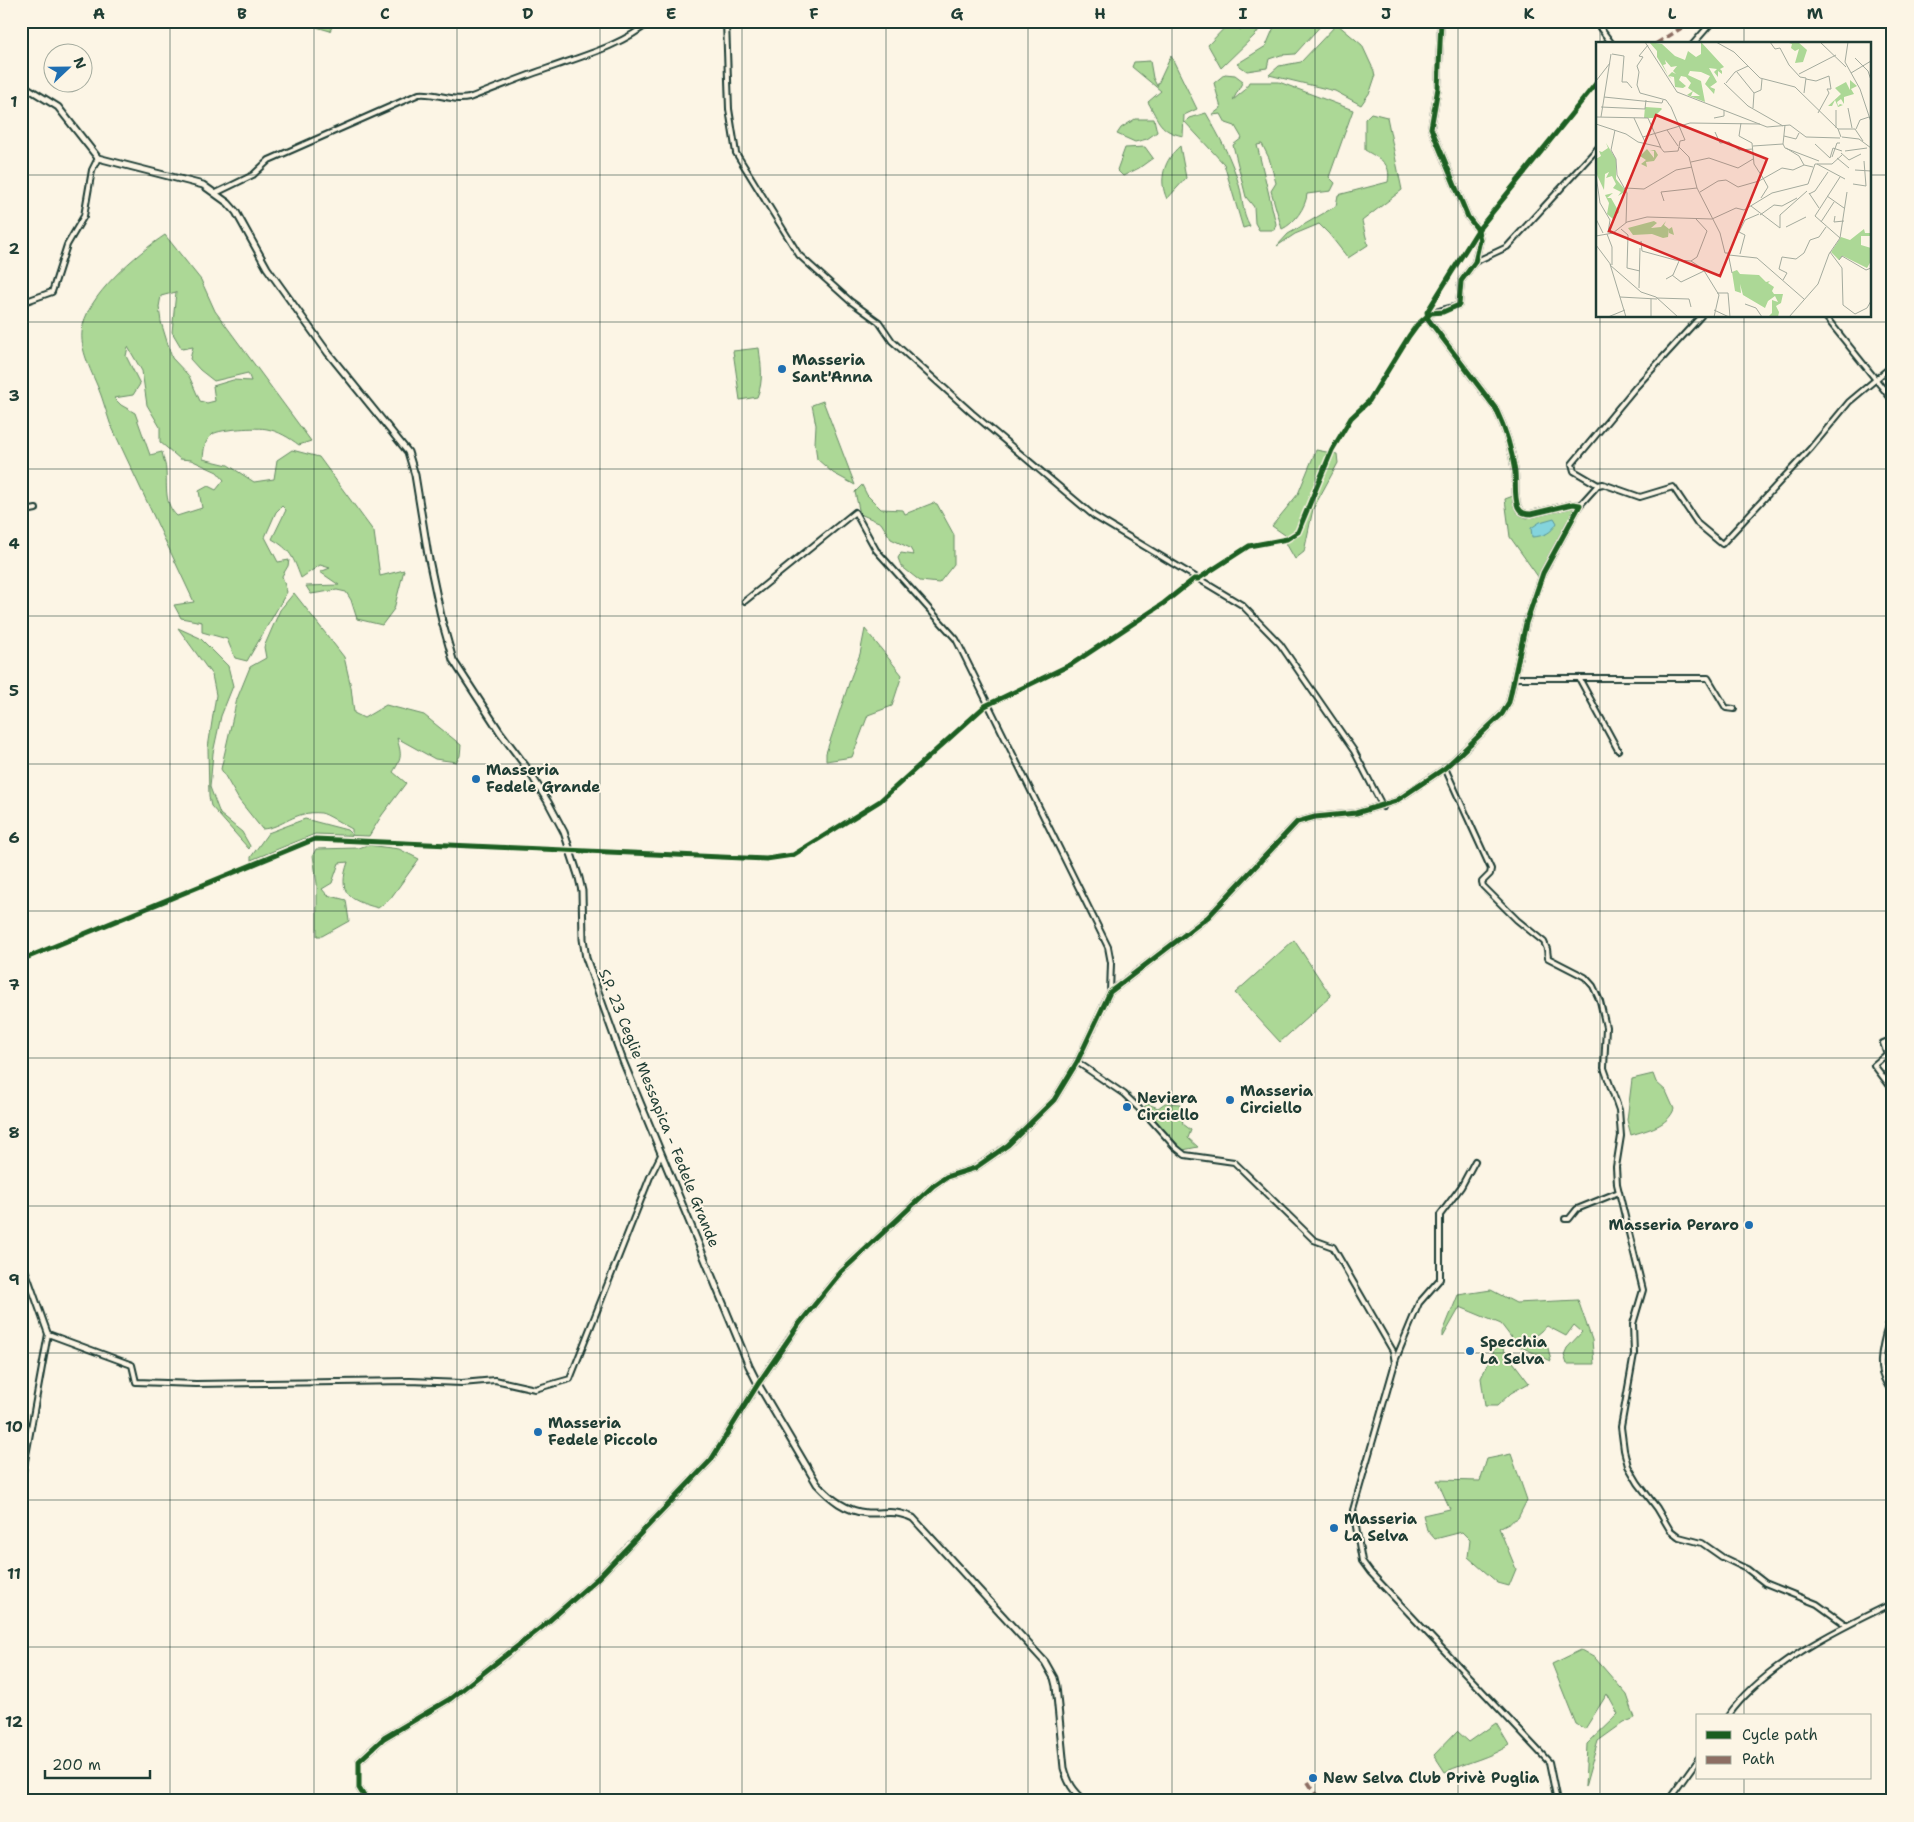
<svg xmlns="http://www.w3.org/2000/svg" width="1914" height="1822" viewBox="0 0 1914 1822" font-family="'Shantell Sans',sans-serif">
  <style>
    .green { fill: #acd896; stroke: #668a65; fill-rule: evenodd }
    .water { fill: #84d4dd; stroke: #5c9899 }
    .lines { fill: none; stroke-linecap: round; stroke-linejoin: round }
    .minor-casing { stroke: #1f3d34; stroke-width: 8 }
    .tertiary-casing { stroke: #1f3d34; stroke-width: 9 }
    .minor { stroke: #fcf5e5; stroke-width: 4 }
    .tertiary { stroke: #fcf5e5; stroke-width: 5 }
    .quiet { stroke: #8d6e63; stroke-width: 4; stroke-dasharray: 8 4; stroke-linecap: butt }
    .cycleway-casing { stroke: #fcf5e5; stroke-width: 8 }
    .cycleway { stroke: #1b5e20; stroke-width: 5 }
    .grid { fill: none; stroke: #1f3d34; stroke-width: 1; stroke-opacity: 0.55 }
    .poi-dot { fill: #1f6fb2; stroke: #fcf5e5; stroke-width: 2 }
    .labels { text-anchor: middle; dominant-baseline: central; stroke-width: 4; stroke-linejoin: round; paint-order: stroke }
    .poi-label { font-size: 15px; font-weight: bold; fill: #1f3d34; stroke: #fcf5e5; text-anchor: start }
    .street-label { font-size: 15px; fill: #1f3d34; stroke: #fcf5e5 }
    .inset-road { fill: none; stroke: #a4ab9e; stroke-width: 1 }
    .view { fill: #d62828; fill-opacity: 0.15; stroke: #d62828; stroke-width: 2.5 }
    .inset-edge { fill: none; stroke: #1f3d34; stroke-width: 2.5 }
    .neatline { fill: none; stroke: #1f3d34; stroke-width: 2 }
    .grid-label { font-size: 16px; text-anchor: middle; font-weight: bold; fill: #1f3d34 }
  </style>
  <rect width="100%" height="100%" fill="#fcf5e5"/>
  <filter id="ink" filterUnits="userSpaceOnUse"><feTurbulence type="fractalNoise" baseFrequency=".02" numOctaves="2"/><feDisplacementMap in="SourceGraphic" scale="10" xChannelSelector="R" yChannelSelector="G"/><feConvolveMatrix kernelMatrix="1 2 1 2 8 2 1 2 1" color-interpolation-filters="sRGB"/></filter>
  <g filter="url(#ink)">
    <g class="green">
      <polygon points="296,21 335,21 330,31"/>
      <polygon points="1231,21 1241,21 1240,30 1250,21 1253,21 1254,27 1265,21 1256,34 1221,68 1208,45"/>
      <polygon points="1281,21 1325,21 1295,54 1281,55 1269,59 1267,68 1247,71 1237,64 1266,46 1274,27"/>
      <polygon points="1337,24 1362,45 1374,71 1375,77 1370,92 1361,105 1335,91 1269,75 1279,66 1301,62"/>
      <path d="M1171,56L1197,109L1184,115L1183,136C1159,131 1159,121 1148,102L1161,91L1132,67L1134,62L1150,61L1153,78L1157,86Z"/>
      <path d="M1225,74L1235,75L1243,81L1233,100L1245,90L1249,82H1279L1353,110L1329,177L1335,183L1331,191L1307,194C1306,207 1294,224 1282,229L1271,191L1276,183L1269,158L1262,144L1257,145L1276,224L1274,230H1259L1255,223L1254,207L1246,197L1233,145L1242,138L1235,126L1226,123L1221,114L1212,115L1221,108L1214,83Z"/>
      <path d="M1206,113C1219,136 1232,159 1239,185C1244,201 1241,210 1250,226L1243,228L1224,164L1185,122L1189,118Z"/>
      <path d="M1371,113L1387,117L1402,190L1362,221L1368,245L1348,258L1329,234L1319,224L1295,234L1277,246L1288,234L1336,206L1338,195L1388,182C1392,162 1379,159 1365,150V119Z"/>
      <polygon points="1135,119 1154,119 1157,132 1147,139 1135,142 1117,134 1121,128"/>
      <path d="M1180,146L1186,178L1167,199C1158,180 1164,160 1180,146Z"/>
      <polygon points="1145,147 1153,158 1139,168 1123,176 1117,170 1125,148"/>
      <path d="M165,235L201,280L215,311L311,441L299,445C290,438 278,431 267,429C258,427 220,429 213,434C204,441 204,449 203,459L228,465L254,482L274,479L277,460L292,450L319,457L374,532L380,576L404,570L394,609L382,625L357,619L351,600L346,592L337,590L311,594L306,586L339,585L320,572L330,568L320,565L301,578C293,557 291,550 272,539L286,510L282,506L276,512L265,537L278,562L289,560L288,566L282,576L287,592L247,661L235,658L227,639L202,632V622L181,618L174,605L194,602L110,423C107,415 105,406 102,398C95,377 80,354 82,332C84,297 138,253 165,235ZM176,292L172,332L182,349L193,347L190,359L200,370L214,381L248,373L251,381L233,380L213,386L215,401L207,403L200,401L189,376L172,358L161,322L159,307L161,296ZM128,347L142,371L147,405L160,427V442L180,459L191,460L217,472L224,480L216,490L208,486L199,491L202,508L177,516C164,504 167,487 166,471C166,465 163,458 162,452L150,455L135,413L121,405L114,398L133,395L140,384L126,356Z"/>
      <path d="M759,348C761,365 764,381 757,397L740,400L733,351Z"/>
      <polygon points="823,401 855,485 833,473 817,459 815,443 816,425 812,405"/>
      <polygon points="1316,450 1337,454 1338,463 1313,509 1304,552 1295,559 1287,545 1285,535 1272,526 1298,494"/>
      <polygon points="862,485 867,495 881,509 903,510 905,514 933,503 937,504 954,535 954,564 939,583 920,581 901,566 898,558 901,553 914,555 910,548 891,539 881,523 860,514 855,492"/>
      <path d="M1513,496C1515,505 1516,514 1527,518L1573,506L1574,510L1555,544L1539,578L1510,537L1505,499Z"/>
      <path d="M294,593L344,657L351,687L354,713L364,718L386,705L424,715L461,745L460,756L456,762L435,759L397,738C401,754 403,757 393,772L406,783L382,815L369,836L315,834L251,860V857L268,833L305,819L347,830L352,835V829C346,826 325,813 321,813C294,810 283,828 262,829L239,800L221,769L237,699L250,667L266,658L264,647L280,610Z"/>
      <polygon points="178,628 200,638 228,666 233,686 221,716 213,753 210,787 220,814 242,832 250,846 249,849 211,806 209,797 208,748 216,695 212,675"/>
      <polygon points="865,629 902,675 892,706 868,715 852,757 826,761 826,753 851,677 860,654"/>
      <path d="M367,845L399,849L419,859L390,899L378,908C349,900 337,894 348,862L339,863L332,883L322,889L327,895L346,900L349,921L322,936H317V884L313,855L316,849L359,848Z"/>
      <polygon points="1294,940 1331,996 1280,1042 1235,993"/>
      <path d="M1653,1074L1656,1082L1666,1091L1674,1109C1668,1126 1647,1130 1631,1135L1627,1120L1632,1079Z"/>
      <polygon points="1165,1103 1180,1104 1183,1124 1191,1130 1188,1138 1198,1147 1183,1150 1144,1107 1148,1104 1158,1108"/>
      <polygon points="1491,1290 1516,1303 1578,1300 1592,1340 1594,1364 1567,1364 1564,1355 1567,1348 1582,1332 1574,1325 1566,1336 1547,1326 1535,1336 1548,1348 1551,1361 1517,1345 1501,1324 1460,1307 1443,1337 1443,1332 1458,1295"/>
      <polygon points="1498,1342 1529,1383 1511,1393 1497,1406 1485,1406 1481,1378"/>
      <polygon points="1511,1454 1527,1500 1518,1518 1499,1528 1516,1569 1509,1586 1498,1583 1468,1557 1470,1540 1462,1532 1435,1539 1427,1530 1423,1515 1450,1509 1437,1480 1480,1481 1487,1459"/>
      <polygon points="1581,1650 1595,1658 1627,1695 1635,1718 1623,1723 1598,1741 1585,1787 1587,1744 1618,1714 1607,1694 1585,1729 1576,1724 1552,1664"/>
      <path d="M1496,1723L1509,1745C1490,1758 1467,1762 1445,1772L1434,1755L1457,1731L1469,1742Z"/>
    </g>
    <path class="water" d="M1554,518L1557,523C1551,533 1545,536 1532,537L1531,528L1540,522Z"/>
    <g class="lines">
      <defs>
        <g id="minor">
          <polyline points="726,21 729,109 736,153 799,255 850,301 879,322 892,341 972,413 1094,516 1242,605 1280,644 1354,751 1383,807"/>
          <polyline points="1595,21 1612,44"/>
          <polyline points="1693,44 1713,21"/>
          <path d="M216,193L253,175L269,160L419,94C436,92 452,102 469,98C496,88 522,77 549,68C583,56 623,45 651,21"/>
          <polyline points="1475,262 1507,247 1598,148"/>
          <polyline points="21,303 52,292 67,245 84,216 92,170 98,158"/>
          <polyline points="1825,316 1893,401"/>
          <polyline points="1598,485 1574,471 1572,464 1635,388 1701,316"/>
          <polyline points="1580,505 1598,485 1603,484 1640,497 1673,487 1698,524 1722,544 1811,448 1849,402 1893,365"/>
          <polyline points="21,512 36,509"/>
          <polyline points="745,601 855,512 876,550 956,639 1108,947 1111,963 1110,992"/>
          <polyline points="1516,678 1708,678 1726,708 1734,709"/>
          <polyline points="1579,678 1618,750"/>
          <polyline points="1445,768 1491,869 1490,874 1482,882 1483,886 1517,920 1544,942 1547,949 1548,958 1585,977 1593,986 1600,1001 1606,1027 1604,1068 1619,1110 1621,1136 1616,1167 1617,1184 1643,1290 1633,1324 1634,1354 1621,1427 1624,1450 1628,1466 1638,1483 1657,1508 1670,1530 1679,1537 1702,1543 1722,1557 1747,1569 1765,1583 1817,1604 1846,1625"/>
          <polyline points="1893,1039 1883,1043 1887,1054 1874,1065 1893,1090"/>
          <polyline points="1077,1062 1124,1094 1151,1120 1175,1147 1185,1155 1234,1162 1314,1240 1333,1247 1393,1351 1395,1363 1353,1510 1361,1555 1362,1561 1370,1572 1549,1762 1557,1801"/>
          <polyline points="1565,1219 1569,1219 1577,1209 1619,1192"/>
          <polyline points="21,1258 48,1334 21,1483"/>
          <path d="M1893,1315C1886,1328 1878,1359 1882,1373C1884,1380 1889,1388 1893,1394"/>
          <polyline points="48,1334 132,1365 136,1382 196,1384 410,1381 462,1383 495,1380 535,1389 570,1379 650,1177 661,1155"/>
          <polyline points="1395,1361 1419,1303 1440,1279 1440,1215 1461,1187 1475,1161"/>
          <path d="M1728,1716C1764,1665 1838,1629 1893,1603"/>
          <path d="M367,1801L359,1788V1761L384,1738L450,1699L542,1627L599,1577L711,1460L758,1384L799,1324L841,1272L933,1186L946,1177L975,1168L1008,1145L1054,1100L1077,1062L1110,992L1208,917L1297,822L1315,817L1356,813L1396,801L1445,768L1502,714L1509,702L1526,623L1543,573L1580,505L1573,504L1531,514C1525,514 1521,513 1518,507C1514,497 1516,483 1515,472C1512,450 1506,430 1496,409L1428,319V315C1435,311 1449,309 1459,305L1461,281L1475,262L1480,240L1478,230L1468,217L1431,128L1438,88L1441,21"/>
          <polyline points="1668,1801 1698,1759"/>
        </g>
        <path id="tertiary" d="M21,84L58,107L98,158L203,185L228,203L236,212L267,268L328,353L408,452L415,475L428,555L442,621L453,660L500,732L527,768L548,802L564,832L579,878L582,891L583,939L586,958L623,1061L749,1366L758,1384L817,1484C831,1499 845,1511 867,1513C887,1514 892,1509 913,1518L1045,1662L1054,1678L1056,1686L1064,1768C1068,1783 1073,1791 1085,1801"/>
      </defs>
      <use href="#minor" class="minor-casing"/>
      <use href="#tertiary" class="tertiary-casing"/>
      <use href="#minor" class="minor"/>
      <use href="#tertiary" class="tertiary"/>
      <g class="quiet">
        <polyline points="1656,44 1692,21"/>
        <polyline points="1308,1782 1315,1793 1326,1801"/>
      </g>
      <defs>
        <g id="cycleway">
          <polyline points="21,960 315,839 766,859 793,855 880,801 985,706 1072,664 1164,603 1194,579 1198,579 1249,546 1287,539 1298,532 1332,450 1351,418 1369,401 1409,336 1417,325 1431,313 1443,312 1459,305 1461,281 1475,262 1480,240 1478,230 1468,217 1431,128 1438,88 1441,21"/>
          <path d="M367,1801L359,1788V1761L384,1738L450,1699L542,1627L599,1577L711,1460L758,1384L799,1324L841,1272L933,1186L946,1177L975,1168L1008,1145L1054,1100L1077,1062L1110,992L1208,917L1297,822L1315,817L1356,813L1396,801L1445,768L1502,714L1509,702L1526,623L1543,573L1580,505L1573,504L1531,514C1525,514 1521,513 1518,507C1514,497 1516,483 1515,472C1512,450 1506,430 1496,409L1428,319L1427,312L1478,230L1598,81"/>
        </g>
      </defs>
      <use href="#cycleway" class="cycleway-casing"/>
      <use href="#cycleway" class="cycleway"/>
    </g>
  </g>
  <path class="grid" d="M170,21V1801M314,21V1801M457,21V1801M600,21V1801M742,21V1801M886,21V1801M1028,21V1801M1172,21V1801M1315,21V1801M1458,21V1801M1600,21V44M1744,21V44M21,175H1598M1870,175H1893M1600,316V1801M1744,316V1716M21,322H1893M21,469H1893M21,616H1893M21,764H1893M21,911H1893M21,1058H1893M21,1206H1893M21,1353H1893M21,1500H1893M21,1647H1893M1744,1778V1801"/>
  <g class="poi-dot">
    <circle cx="782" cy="369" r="5"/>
    <circle cx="476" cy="779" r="5"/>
    <circle cx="1230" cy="1100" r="5"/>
    <circle cx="1127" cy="1107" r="5"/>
    <circle cx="1749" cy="1225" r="5"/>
    <circle cx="1470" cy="1351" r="5"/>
    <circle cx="538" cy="1432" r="5"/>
    <circle cx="1334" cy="1528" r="5"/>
    <circle cx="1313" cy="1778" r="5"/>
  </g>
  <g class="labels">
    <g class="poi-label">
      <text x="792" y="360">Masseria<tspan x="792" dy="17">Sant'Anna</tspan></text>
      <text x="486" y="770">Masseria<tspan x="486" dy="17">Fedele Grande</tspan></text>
      <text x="1240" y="1091">Masseria<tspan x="1240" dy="17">Circiello</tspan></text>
      <text x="1137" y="1098">Neviera<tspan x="1137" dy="17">Circiello</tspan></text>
      <text x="1739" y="1225" text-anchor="end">Masseria Peraro</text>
      <text x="1480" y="1342">Specchia<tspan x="1480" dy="17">La Selva</tspan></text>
      <text x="548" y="1423">Masseria<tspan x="548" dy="17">Fedele Piccolo</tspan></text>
      <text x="1344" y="1519">Masseria<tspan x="1344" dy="17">La Selva</tspan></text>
      <text x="1323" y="1778">New Selva Club Privè Puglia</text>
    </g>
    <g class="street-label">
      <text transform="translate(659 1108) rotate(68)">S.P. 23 Ceglie Messapica - Fedele Grande</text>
    </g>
  </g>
  <g transform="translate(1596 42)">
    <rect width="275" height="275" fill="#fcf5e5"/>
    <path d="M53,0L66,2L79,14L89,18L92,9L100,15L105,12V0L128,25L124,27L126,29V32L122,29V35L118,30L121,27L113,26L121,40L114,45L119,47L118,52L109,42L114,34L105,30L94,29L92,33L105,39L109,60L91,53L97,49L95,54H104L92,46L95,41L90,35L85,34L83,38L90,44L87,46L79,45L78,35L73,34L76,37L72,34L76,30L80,32L77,29L81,24L75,25L69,18L70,22L67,23L72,33L61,15V9ZM190,0H202L211,8L207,20L199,21L203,7L199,9L195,6L196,2ZM254,38L261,44L255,47L258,52L248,55V62L245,57L241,60L242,64L244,62L247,63L242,65L239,58L236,64H232L245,52L239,46L250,40L254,48ZM49,65L65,66L66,67L57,76H48ZM10,101L20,117V137L30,149L22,154L25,150L17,146L20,142L16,134L10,136L13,130L9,132L8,148L0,131V117L5,114L3,109L6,110L12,106ZM51,107L58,116V109L54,108H59L62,113L58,119L50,120L51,125L45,122L50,118L44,114ZM17,151L11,156H15L23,170L17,177L11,172L13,161L9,153ZM58,179L61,181L55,186L65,185L70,179L68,183L73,187L76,185L78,193L73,191V187L72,195L67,196L56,192L37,193L32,186ZM268,187L269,191H275V194H265V203L275,206V219L271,226L247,214L243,218L235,210L245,195L254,198ZM141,228L144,232L163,233L170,240L174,239L172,241L178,245L176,249L178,252H187L185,261L180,264L183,270L178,271L183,270L182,275H172L176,271V258L182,260L179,254L172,259L169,266L147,253L144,242L145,251L139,249L136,230Z" fill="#acd896"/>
    <path class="inset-road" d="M49,0L81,50L171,85L194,83L210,95L244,96M120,0L138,10L164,36L199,45L242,87L245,95M174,0L179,7L184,6L193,23L204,35L210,36L208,51M224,0L250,25M252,0L249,20L264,47L275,80M52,3L43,14L47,15L41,24L43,30L41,43L44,51L70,58L75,65L89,98L84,99L83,105M16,12L28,14L26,40H31L36,46M259,16L272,29L275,38M141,30L158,51M255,31L275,19M203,32L240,13M210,37L220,39L233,34L235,47H231L233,51L222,71M0,39L14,21M128,41L152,64L187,84M130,41L139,30L152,24M8,55L66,61L67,58M5,65L49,67L50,58M157,66L158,51L165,48L166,37M252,66L256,86M240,68V86M0,75L52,76L65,106M5,75L15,12M38,76L50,102M118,76L128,74V68M145,81L143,94L156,101L158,122L167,136M0,82L30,92L42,100L64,105L68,110L82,109L83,105L93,115L101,146L124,191L129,211H132L136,231M242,87H259L267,99M260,87L264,78L273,75M19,88L15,108L20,117L21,133L31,151L30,181M71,88L82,104M119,90L124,101L133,100L143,108L157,107M188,94L200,97L203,91M47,95L94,81L164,82M246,95L263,97L275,106M187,102L189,83M219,102L234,116M157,104L187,102L189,106L223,119M190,106L203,114L208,123M249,109L271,106M245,111L253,118L265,112M236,115L241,101H244M234,116L237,106L246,109M241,116L253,126M95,120L113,116L142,126L157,117M221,122L249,137M259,128L275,129M0,133L4,161L14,178L12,191M244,135L219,174L244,196M257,142L270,144L268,119M29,146L48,147L80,128L96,125M104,150L122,139L130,138L142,145L163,139L186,126L197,128L208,123L217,125M213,151L223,166M213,152L219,149L232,130M231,154L248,166M165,156L172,145L167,136M68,159L65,150L101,146M155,164L184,186V173L211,149M164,173L178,163L186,164L201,156M239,174L238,180L248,179M0,177L7,191M225,180L238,160M190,185L210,175M25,187L32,193L31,226L44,229M11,192L16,205V223M0,194L17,191L31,180L51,175L116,177L140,166L148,168L176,151L212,142L219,122H236L246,113M45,199L46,209L79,218L95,219L107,227L123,253L118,275M0,203L15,223M234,210L246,226L247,263L259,272L271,266L275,259M144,212L149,193L143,190L149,178L163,172M133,213L161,216L208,257M243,218L246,214L270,228L275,226M95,219L101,215L111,189L100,177M14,222L30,275M14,223L45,250L60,255L82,275M76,233L85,240L108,229M70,237L77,233L83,219M187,238L191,231L183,227L186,215L200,217L208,211L214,198L223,195L230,185M43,246L44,206M121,251H132L134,275M24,255L61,257M61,256L93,257L95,265M55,257V275M149,262L160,266L166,275M118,268L133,275M12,275L29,268M193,275L222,242L233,212L244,196L251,150"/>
    <path class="view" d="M60,73L171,117L124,234L13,189Z"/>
    <rect width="275" height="275" class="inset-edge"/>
  </g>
  <rect width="1914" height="1822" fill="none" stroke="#fcf5e5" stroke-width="55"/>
  <rect x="1696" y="1714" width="175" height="65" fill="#fcf5e5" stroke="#a4ab9e"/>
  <rect x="1706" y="1731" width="25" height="8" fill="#1b5e20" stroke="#a4ab9e"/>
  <text x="1742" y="1740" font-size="15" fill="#1f3d34">Cycle path</text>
  <rect x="1706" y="1756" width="25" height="8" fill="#8d6e63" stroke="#a4ab9e"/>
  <text x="1742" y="1764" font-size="15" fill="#1f3d34">Path</text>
  <g transform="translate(68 68) rotate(68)"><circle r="24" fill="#fcf5e5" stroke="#a4ab9e"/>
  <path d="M0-4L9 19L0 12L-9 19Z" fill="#1f6fb2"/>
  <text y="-8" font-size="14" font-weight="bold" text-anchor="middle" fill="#1f3d34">N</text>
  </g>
  <path d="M45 1770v8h105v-8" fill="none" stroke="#1f3d34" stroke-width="2.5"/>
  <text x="52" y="1770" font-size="15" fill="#1f3d34" stroke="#fcf5e5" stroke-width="4" paint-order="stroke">200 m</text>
  <rect x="28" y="28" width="1858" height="1766" class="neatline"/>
  <g class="grid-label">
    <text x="99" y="19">A</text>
    <text x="242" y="19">B</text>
    <text x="385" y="19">C</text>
    <text x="528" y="19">D</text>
    <text x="671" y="19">E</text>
    <text x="814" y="19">F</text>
    <text x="957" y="19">G</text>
    <text x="1100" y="19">H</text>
    <text x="1243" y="19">I</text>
    <text x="1386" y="19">J</text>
    <text x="1529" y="19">K</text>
    <text x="1672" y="19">L</text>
    <text x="1815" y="19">M</text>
    <text x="14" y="107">1</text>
    <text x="14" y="254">2</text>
    <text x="14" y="401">3</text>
    <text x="14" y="549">4</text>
    <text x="14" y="696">5</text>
    <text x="14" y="843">6</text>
    <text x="14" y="990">7</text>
    <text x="14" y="1138">8</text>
    <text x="14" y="1285">9</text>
    <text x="14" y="1432">10</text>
    <text x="14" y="1579">11</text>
    <text x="14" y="1727">12</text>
  </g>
</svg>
